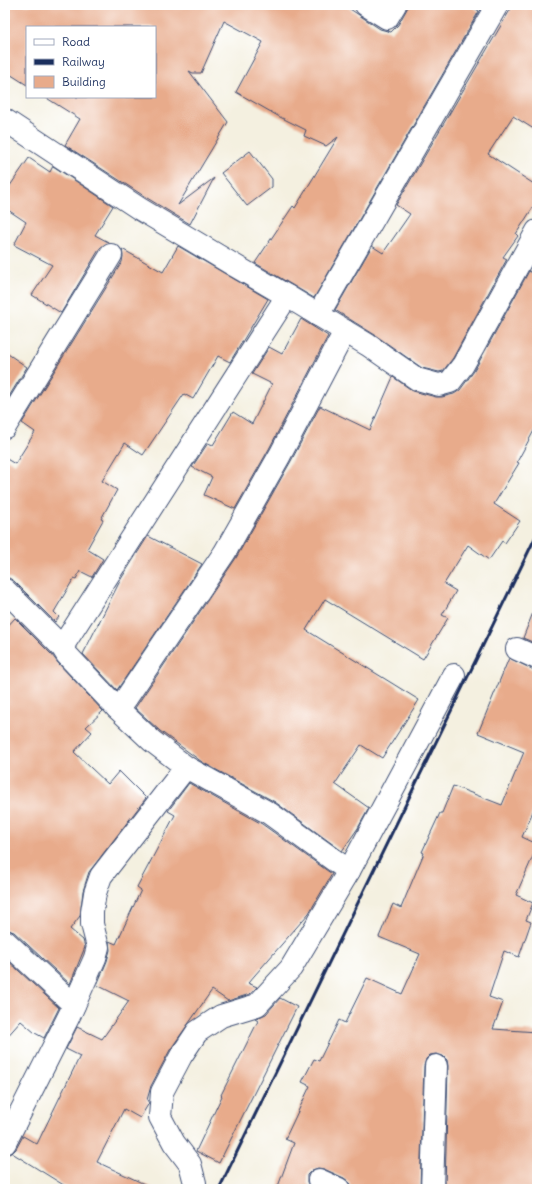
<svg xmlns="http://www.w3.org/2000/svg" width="542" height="1194" viewBox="0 0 542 1194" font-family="Delius,sans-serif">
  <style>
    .building { fill: #e8ab8b }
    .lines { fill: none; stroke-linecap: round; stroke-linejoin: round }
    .minor-casing { stroke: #3c4c72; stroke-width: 24 }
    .minor { stroke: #fff; stroke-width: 22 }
    .rail { stroke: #1b2f5e; stroke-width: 3 }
  </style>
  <rect width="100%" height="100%" fill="#fff"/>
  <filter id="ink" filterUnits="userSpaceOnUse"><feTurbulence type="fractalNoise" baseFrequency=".025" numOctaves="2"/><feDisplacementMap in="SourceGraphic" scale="8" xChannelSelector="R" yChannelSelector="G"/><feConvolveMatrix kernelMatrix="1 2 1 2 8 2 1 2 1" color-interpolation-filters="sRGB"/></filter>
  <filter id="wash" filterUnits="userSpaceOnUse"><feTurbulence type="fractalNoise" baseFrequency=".012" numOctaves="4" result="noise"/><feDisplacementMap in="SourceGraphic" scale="16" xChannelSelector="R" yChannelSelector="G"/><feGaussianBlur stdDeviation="0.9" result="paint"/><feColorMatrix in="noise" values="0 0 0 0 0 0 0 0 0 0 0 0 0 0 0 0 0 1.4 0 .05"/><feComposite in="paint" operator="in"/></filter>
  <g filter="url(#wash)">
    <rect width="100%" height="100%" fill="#f4f0e0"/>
    <g id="blocks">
      <g class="building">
        <polygon points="5,5 344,5 380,29 391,32 398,25 409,5 470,5 479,11 314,298 255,263 293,206 295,208 338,137 326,146 304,136 306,130 278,116 236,92 263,42 224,21 201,73 193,73 189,71 228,122 178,205 214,178 190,224 147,198 65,145 80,119 45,97 155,97 155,27 27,27 27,85 5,71"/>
        <polygon points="513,5 537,5 537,131 513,116 488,154 537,186 537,201 516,234 518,236 503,257 507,259 453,358 443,371 439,372 422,368 375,335 335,310 372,246 383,253 410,214 396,205"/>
        <polygon points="250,151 272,179 272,187 247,206 221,173"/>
        <polygon points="29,158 50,172 53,166 113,206 95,235 110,243 105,244 100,248 61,313 32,295 52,265 14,245 26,222 5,208 5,193"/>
        <polygon points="178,246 268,299 230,362 218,356 193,399 184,394 143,455 125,443 102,481 117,490 101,519 103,520 87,549 103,559 92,577 80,571 76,579 74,578 54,612 59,617 55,622 14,581 9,578 5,578 5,458 15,464 35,432 22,423 122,262 123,256 122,249 163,272"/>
        <polygon points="529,271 537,276 537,425 517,462 519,463 494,504 520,521 505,543 502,541 489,560 468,545 444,584 456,591 442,615 448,618 423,659 325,599 306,630 419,700 382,758 361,745 335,784 369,808 358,828 342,851 275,802 202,762 160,731 135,708 236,558 291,461 320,406 370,430 393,377 413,391 436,397 442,397 454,394 460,390 474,371"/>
        <polygon points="301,319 328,336 269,449 235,509 204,495 212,477 192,467 208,443 213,445 233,412 252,424 272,384 252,374 269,347 282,354"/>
        <polygon points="5,352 27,367 5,403"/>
        <polygon points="148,536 202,564 117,690 83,654 121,579"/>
        <polygon points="536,605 537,605 537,644 523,638"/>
        <polygon points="15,618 52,655 58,663 103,711 86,727 92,732 74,752 108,784 119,771 146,798 89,872 83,891 80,916 70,929 83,940 85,947 70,984 14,932 5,929 5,629"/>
        <polygon points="509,658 532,669 537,670 537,802 522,837 537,844 537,847 516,895 533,903 526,920 531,922 519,957 504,951 489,997 503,1002 493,1029 537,1032 537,1189 445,1189 448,1066 447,1060 443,1056 436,1054 430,1055 426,1059 424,1066 420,1189 351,1189 349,1182 344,1178 324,1169 318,1168 312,1170 307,1175 307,1182 311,1189 277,1189 294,1143 285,1139 310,1086 302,1082 314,1059 319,1061 339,1020 345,1023 367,978 402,994 420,954 379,937 393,904 401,908 424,853 422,852 440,813 442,813 453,786 502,805 524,752 478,733"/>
        <polygon points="189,783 262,824 332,874 309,913 248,983 257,987 250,994 228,1001 212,990 170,1050 151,1086 147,1100 149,1103 140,1118 124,1109 97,1162 155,1189 70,1189 12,1153 16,1149 23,1136 37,1144 80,1056 66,1049 77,1027 102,1039 129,1001 97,985 107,961 110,950 109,941 116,944 141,890 137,887 175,815 168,811"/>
        <polygon points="5,958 59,1008 44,1038 35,1033 21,1021 5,1039"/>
        <polygon points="280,998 297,1007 219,1163 196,1151 222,1096 221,1095 258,1021 255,1019 266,1014"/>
      </g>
    </g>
  </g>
  <g filter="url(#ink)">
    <use href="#blocks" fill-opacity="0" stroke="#3c4c72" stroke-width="1"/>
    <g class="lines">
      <defs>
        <g id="minor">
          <polyline points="366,5 387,18 395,5"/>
          <polyline points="5,120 140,209 232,264 287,296 368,345 417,379 439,385 450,382 463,365 537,231"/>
          <polyline points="318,315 497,5"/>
          <polyline points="5,427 111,255"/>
          <polyline points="5,590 62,647 67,655 117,708 152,741 186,767 269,813 349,871"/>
          <polyline points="62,647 287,296"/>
          <polyline points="517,649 537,658"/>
          <polyline points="117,708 125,700 225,552 280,455 345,331"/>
          <polyline points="5,941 74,1005"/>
          <polyline points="5,1143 71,1012 95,958 98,947 92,924 92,912 95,893 101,876 186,767"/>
          <polyline points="319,1180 339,1189"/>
          <polyline points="193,1189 195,1183 190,1164 174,1143 160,1117 162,1092 181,1056 197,1032 221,1016 257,1005 291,968 349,871 454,675"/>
          <polyline points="432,1189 436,1066"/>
        </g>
      </defs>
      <use href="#minor" class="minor-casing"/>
      <use href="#minor" class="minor"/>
      <polyline class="rail" points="219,1189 537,534"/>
    </g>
  </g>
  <rect width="542" height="1194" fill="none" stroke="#fff" stroke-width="20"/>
  <rect x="26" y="26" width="130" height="72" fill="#ffffff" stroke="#a4acbf"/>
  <rect x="34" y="39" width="20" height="6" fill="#ffffff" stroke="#a4acbf"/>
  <text x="62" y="46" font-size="12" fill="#1b2f5e">Road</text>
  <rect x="34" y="59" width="20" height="6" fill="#1b2f5e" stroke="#a4acbf"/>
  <text x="62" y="66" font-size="12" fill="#1b2f5e">Railway</text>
  <rect x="34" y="76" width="20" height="12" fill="#e8ab8b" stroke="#a4acbf"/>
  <text x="62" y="86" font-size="12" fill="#1b2f5e">Building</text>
</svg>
